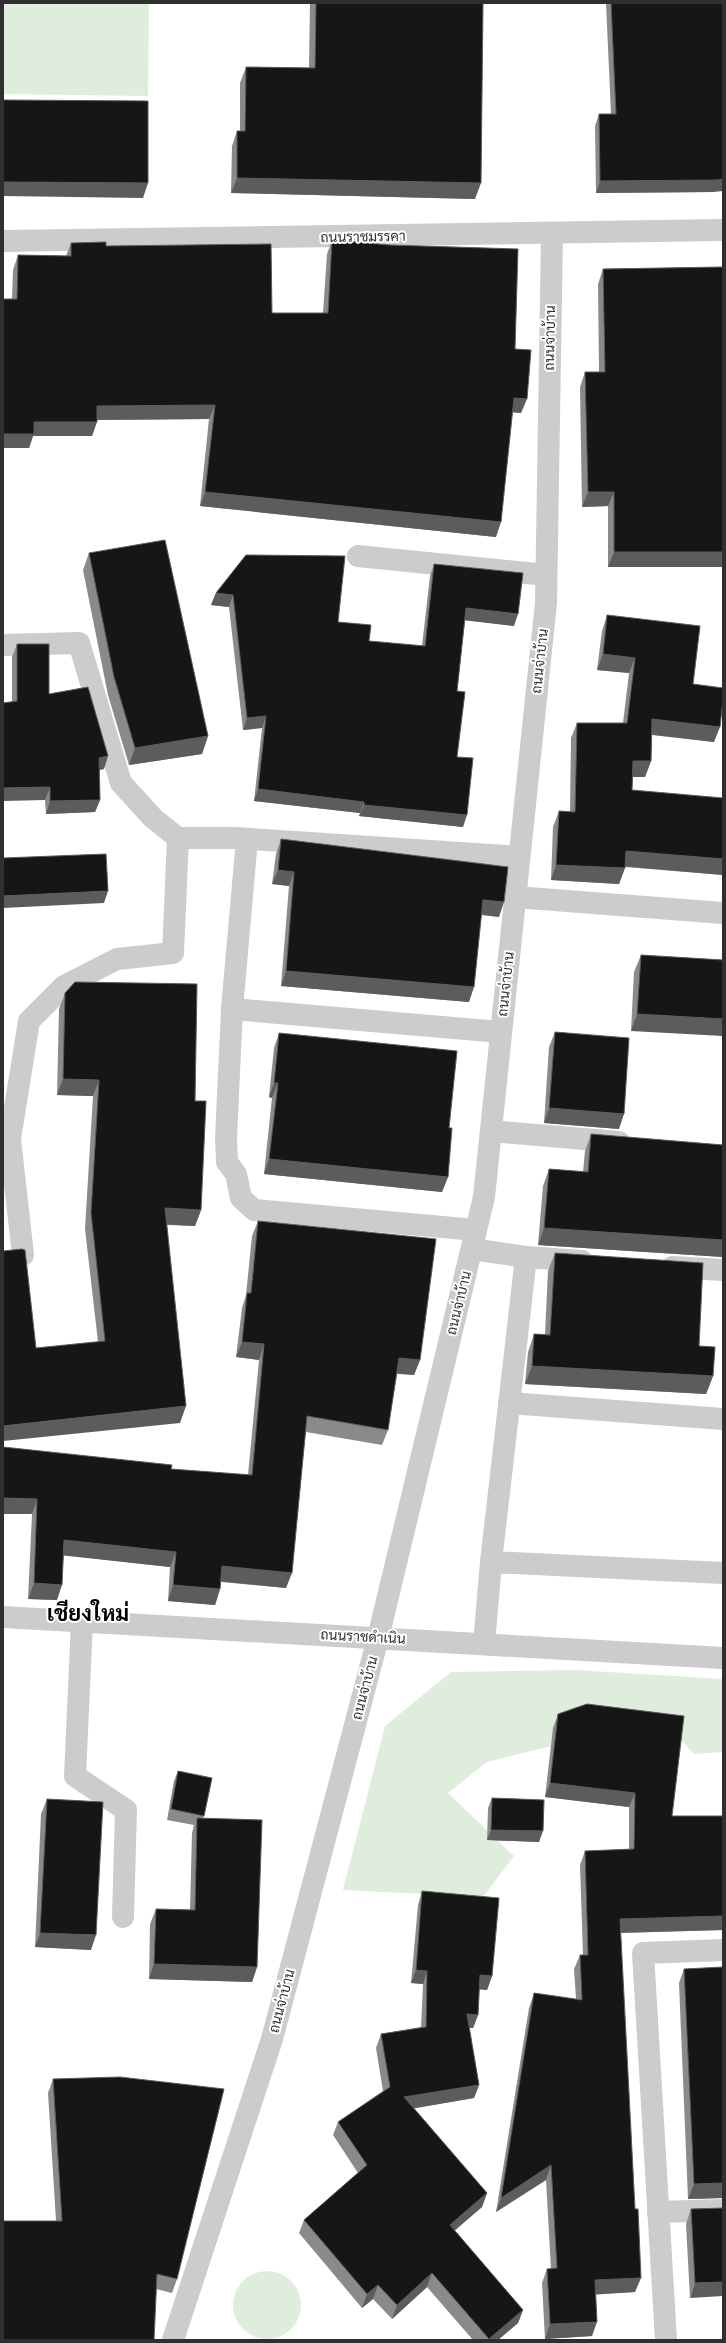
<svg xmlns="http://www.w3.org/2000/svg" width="726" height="2343" viewBox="0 0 726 2343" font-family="'Varela Round',Sarabun,sans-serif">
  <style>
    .green { fill: #dfeddc }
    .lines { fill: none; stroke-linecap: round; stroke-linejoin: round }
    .minor { stroke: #ccc; stroke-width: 22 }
    .wall { fill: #8a8a8a }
    .shaded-wall { fill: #5c5c5c }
    .building { fill: #161616; stroke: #5c5c5c }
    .labels { text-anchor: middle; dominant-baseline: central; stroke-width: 4; stroke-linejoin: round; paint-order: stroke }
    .street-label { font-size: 14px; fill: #2f2f2f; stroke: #fff }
    .town-label { font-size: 22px; font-weight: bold; fill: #000; stroke: #fff }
  </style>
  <rect width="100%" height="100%" fill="#fff"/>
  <g class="green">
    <polygon points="3,3 149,3 148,96 3,94"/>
    <polygon points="575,1670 723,1679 723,1752 694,1754 658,1715 556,1745 487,1762 448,1793 514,1856 483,1897 343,1890 385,1726 451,1672"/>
    <circle cx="267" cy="2305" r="34"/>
  </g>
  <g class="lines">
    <g class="minor">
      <polyline points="3,241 723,230"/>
      <polyline points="358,556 546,575"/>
      <polyline points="3,645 79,643 121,783 153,818 178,838 236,838 519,857"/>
      <polyline points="247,839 232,1009 226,1138 227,1162 236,1174 241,1198 254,1210 476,1230"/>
      <polyline points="515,897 723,913"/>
      <polyline points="232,1009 501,1032"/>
      <polyline points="491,1131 619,1142"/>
      <polyline points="472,1249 526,1257"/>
      <polyline points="23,1255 10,1139 29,1021 64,986 117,959 173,953 178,838"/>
      <polyline points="672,1267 723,1270"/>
      <polyline points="509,1403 723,1419"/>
      <polyline points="491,1562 526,1257 582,1261"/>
      <polyline points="3,1617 723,1658"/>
      <polyline points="82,1621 75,1776 126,1810 123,1917"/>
      <polyline points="484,1644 491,1562 723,1573"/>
      <polyline points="658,2212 723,2210"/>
      <polyline points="173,2340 272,2039 378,1638 484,1197 546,603 552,234"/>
      <polyline points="666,2340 643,1953 723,1950"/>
    </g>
  </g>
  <g class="wall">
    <polygon points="310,3 483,3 475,199 231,193 232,146 237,131 240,131 240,83 246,67 309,68"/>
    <polygon points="606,3 723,3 713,192 596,193 595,126 599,114 611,114"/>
    <polygon points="332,240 515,349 521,413 512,412 496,537 200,506 209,419 97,420 92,436 33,436 29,448 3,448 3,299 12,299 13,270 18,255 66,256 71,243 106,246 272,313 323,313 327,254"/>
    <polygon points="723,267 723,567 608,567 608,506 582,507 580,387 585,372 599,372 598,284 603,269"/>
    <polygon points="89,553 208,736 202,754 129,765 108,695 83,570"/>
    <polygon points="246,555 338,622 369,641 422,646 430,576 434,564 514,626 465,620 457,691 457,757 463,827 359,816 360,813 254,801 262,728 243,730 229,607 211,605 216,593"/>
    <polygon points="607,615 693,684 714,742 652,735 651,761 645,777 633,777 632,790 723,875 625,867 619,884 551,880 553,827 559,811 570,812 571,738 577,723 623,723 629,673 597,670 602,631"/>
    <polygon points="17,644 49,694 104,769 99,770 100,800 95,812 46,814 45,800 12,702 12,657"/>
    <polygon points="281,839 499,917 481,915 469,1002 281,986 289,886 272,884 276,854"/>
    <polygon points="641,955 723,960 631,1031 634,972"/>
    <polygon points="65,993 195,1101 201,1210 195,1226 167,1225 180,1423 36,1348 98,1342 85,1229 93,1096 57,1095 59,1009"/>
    <polygon points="555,1032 619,1129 544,1123 549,1047"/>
    <polygon points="279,1033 449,1128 448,1177 442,1192 264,1174 272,1098 269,1097 274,1048"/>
    <polygon points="591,1134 723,1145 723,1257 538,1245 543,1186 549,1169 583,1172 585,1151"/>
    <polygon points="258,1221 420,1360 414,1375 397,1374 388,1430 382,1445 306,1432 286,1588 221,1582 220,1589 215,1605 168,1601 170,1567 64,1555 57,1600 28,1599 32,1514 3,1447 171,1469 248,1475 259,1360 236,1357 242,1308 246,1295 252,1236"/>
    <polygon points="555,1253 699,1346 713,1376 706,1394 525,1384 528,1352 534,1334 545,1334 548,1271"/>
    <polygon points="558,1714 672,1816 723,1930 620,1933 635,2292 595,2294 592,2336 545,2339 542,2283 547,2269 551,2269 546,2180 496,2212 529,2008 534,1993 576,1999 574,1969 580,1955 583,1955 580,1865 585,1851 629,1849 629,1807 545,1797 553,1728"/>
    <polygon points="178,1771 204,1816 203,1818 257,1967 252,1982 149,1979 150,1924 156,1909 190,1910 192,1833 194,1825 167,1820 174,1781"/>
    <polygon points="492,1798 539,1842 487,1840 488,1808"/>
    <polygon points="47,1799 91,1950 35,1947 41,1814"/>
    <polygon points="422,1891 492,1976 487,1990 479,1989 478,2015 473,2028 469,2028 479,2085 474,2098 414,2108 487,2193 482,2207 454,2230 523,2310 518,2323 498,2340 473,2340 427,2287 392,2319 373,2299 362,2308 299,2233 304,2220 358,2173 333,2135 338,2122 383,2091 376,2048 381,2034 421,2027 423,1984 411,1983 418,1905"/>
    <polygon points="684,1969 723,2198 688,2199 679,1983"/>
    <polygon points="53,2079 177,2279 172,2293 156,2289 56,2221 48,2093"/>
    <polygon points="723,2208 690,2298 686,2224 691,2209"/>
  </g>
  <g class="shaded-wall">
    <polygon points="237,178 481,183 475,199 231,193"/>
    <polygon points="723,179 723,191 713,192 596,193 600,181"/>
    <polygon points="3,182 148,183 143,198 3,196"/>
    <polygon points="514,398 527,399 521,413 509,412"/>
    <polygon points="215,405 209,419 92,420 97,406"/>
    <polygon points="34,422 97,422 92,436 33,436 29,448 3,448 3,434"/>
    <polygon points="205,492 501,522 496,537 200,506"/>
    <polygon points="588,492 614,492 608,506 582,507"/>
    <polygon points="614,552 723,552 723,567 608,567"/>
    <polygon points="216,593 233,595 229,607 211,605"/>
    <polygon points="466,608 518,614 514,626 462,620"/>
    <polygon points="603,654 635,658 629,673 597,670"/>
    <polygon points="266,716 262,728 243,730 247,718"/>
    <polygon points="652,719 720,727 714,742 646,734"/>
    <polygon points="208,736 202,754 129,765 135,748"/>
    <polygon points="108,756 104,769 94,771 99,758"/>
    <polygon points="633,761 651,761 645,777 627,777"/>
    <polygon points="50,787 45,800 3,801 3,788"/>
    <polygon points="258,789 364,802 360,813 254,801"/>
    <polygon points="100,800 95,812 46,814 50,801"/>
    <polygon points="364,805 467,815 463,827 359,816"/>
    <polygon points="626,851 723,859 723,875 620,866"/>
    <polygon points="556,865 625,868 619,884 551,880"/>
    <polygon points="278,870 294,872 289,886 272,884"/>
    <polygon points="108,891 104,903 3,908 3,896"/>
    <polygon points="483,900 504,902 499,917 477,914"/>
    <polygon points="286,971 474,987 469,1002 281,986"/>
    <polygon points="637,1014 723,1019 723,1036 631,1031"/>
    <polygon points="63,1079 99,1080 93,1096 57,1095"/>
    <polygon points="274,1083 278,1083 272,1098 269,1097"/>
    <polygon points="549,1108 624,1114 619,1129 544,1123"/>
    <polygon points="269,1159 448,1177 442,1192 264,1174"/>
    <polygon points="165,1208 201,1210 195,1226 159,1224"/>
    <polygon points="544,1228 723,1240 723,1257 538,1245"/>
    <polygon points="242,1342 264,1344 259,1360 236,1357"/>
    <polygon points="399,1358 420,1360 414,1375 394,1373"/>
    <polygon points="532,1366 713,1376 706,1394 525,1384"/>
    <polygon points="186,1406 180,1423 3,1441 3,1426"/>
    <polygon points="3,1498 37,1499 32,1514 3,1514"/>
    <polygon points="64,1540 176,1552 170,1567 59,1555"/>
    <polygon points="222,1566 292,1573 286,1588 217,1581"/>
    <polygon points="34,1583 62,1585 57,1600 28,1599"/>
    <polygon points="173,1585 220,1589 215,1605 168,1601"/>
    <polygon points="550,1783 635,1793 629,1807 545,1797"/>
    <polygon points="491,1830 543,1831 539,1842 487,1840"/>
    <polygon points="723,1916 723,1930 614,1933 620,1919"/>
    <polygon points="40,1933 96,1935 91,1950 35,1947"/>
    <polygon points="154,1964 257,1967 252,1982 149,1979"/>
    <polygon points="416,1970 427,1971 423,1984 411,1983"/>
    <polygon points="480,1975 492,1976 487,1990 475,1989"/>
    <polygon points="467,2014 478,2015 473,2028 462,2028"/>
    <polygon points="479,2085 474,2098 399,2111 404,2097"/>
    <polygon points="551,2165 546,2180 496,2212 501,2198"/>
    <polygon points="723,2183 723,2198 688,2199 694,2184"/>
    <polygon points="487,2193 482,2207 445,2239 450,2225"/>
    <polygon points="432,2273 427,2287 392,2319 397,2305"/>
    <polygon points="641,2278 635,2292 589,2295 595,2280"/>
    <polygon points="723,2282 723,2296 690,2298 695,2283"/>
    <polygon points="378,2285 373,2299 362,2308 367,2294"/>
    <polygon points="523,2310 518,2323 498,2340 488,2340 489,2339"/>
    <polygon points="597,2322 592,2336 545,2339 550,2324"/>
  </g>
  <g class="building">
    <polygon points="316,3 483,3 481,183 237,178 237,131 245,131 246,67 315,68"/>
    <polygon points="611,3 723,3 723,179 717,180 600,181 599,114 616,114"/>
    <polygon points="3,100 148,101 148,183 3,182"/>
    <polygon points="332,240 390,245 518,249 515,349 531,350 527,399 514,398 501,522 205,492 215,405 97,406 97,422 34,422 34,434 3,434 3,299 17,299 18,255 71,256 71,243 106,242 106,246 271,244 272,313 328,313"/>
    <polygon points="723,267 723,552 614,552 614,492 588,492 585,372 605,372 603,269"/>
    <polygon points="165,540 208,736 135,748 114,677 89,553"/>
    <polygon points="246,555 345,556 338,622 371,625 369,641 425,646 434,564 523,573 518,614 466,608 457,691 465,692 457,757 473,758 467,815 364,805 364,802 258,789 266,716 247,718 233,595 216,593"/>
    <polygon points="607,615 700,626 693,684 723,688 723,700 720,727 652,719 651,761 633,761 632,790 723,798 723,859 626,851 625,868 556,865 559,811 575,812 577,723 627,723 635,658 603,654"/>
    <polygon points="17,644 49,644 49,694 88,687 108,756 99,758 100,800 50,801 50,787 3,788 3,703 17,701"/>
    <polygon points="281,839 508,867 504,902 483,900 474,987 286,971 294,872 278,870"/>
    <polygon points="106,854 108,891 3,896 3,858"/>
    <polygon points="641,955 723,960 723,1019 637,1014"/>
    <polygon points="75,982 197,984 195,1101 206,1101 201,1210 165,1208 186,1406 3,1426 3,1251 22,1249 25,1250 36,1348 105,1341 91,1213 99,1080 63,1079 65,993"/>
    <polygon points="555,1032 629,1038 624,1114 549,1108"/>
    <polygon points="279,1033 457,1051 449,1128 452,1128 448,1177 269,1159 278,1083 274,1083"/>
    <polygon points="591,1134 723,1145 723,1240 544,1228 549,1169 588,1172"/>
    <polygon points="258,1221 436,1239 420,1360 399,1358 388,1430 307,1416 292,1573 222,1566 220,1589 173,1585 176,1552 64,1540 62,1585 34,1583 37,1499 3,1498 3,1447 172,1465 171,1469 252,1475 264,1344 242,1342 247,1293 251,1293"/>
    <polygon points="555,1253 703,1263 699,1346 715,1347 713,1376 532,1366 534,1334 550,1335"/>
    <polygon points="587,1704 684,1716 672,1816 723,1816 723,1916 620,1919 635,2209 638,2209 641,2278 595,2280 597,2322 550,2324 547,2269 557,2268 551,2165 501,2198 534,1993 582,2000 580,1955 588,1955 585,1851 634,1849 635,1793 550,1783 558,1714"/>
    <polygon points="178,1771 212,1778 204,1816 171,1809"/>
    <polygon points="492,1798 544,1800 543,1831 491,1830"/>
    <polygon points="47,1799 103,1802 96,1935 40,1933"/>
    <polygon points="197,1818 262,1820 257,1967 154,1964 156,1909 195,1910"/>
    <polygon points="422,1891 499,1898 492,1976 480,1975 478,2015 467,2014 479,2085 404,2097 487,2193 450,2225 523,2310 489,2339 432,2273 397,2305 378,2285 367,2294 304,2220 367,2165 338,2122 390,2087 381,2034 426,2027 427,1971 416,1970"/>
    <polygon points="723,1967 723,2183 694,2184 684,1969"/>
    <polygon points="120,2077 224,2089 177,2279 157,2274 154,2340 3,2340 3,2221 62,2221 53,2079"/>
    <polygon points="723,2208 723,2282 695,2283 691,2209"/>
  </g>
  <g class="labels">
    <g class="street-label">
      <text transform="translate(363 237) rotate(-1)">ถนนราชมรรคา</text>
      <text transform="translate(550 338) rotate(-89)">ถนนจ่าบ้าน</text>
      <text transform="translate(540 661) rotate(-84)">ถนนจ่าบ้าน</text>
      <text transform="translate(506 984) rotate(-84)">ถนนจ่าบ้าน</text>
      <text transform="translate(459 1303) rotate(-76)">ถนนจ่าบ้าน</text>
      <text transform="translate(363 1637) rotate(3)">ถนนราชดำเนิน</text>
      <text transform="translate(365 1688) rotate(-75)">ถนนจ่าบ้าน</text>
      <text transform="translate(282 2001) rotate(-75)">ถนนจ่าบ้าน</text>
    </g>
    <g class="town-label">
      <text x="88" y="1614">เชียงใหม่</text>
    </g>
  </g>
  <rect width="726" height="2343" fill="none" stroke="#2f2f2f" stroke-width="8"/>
</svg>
